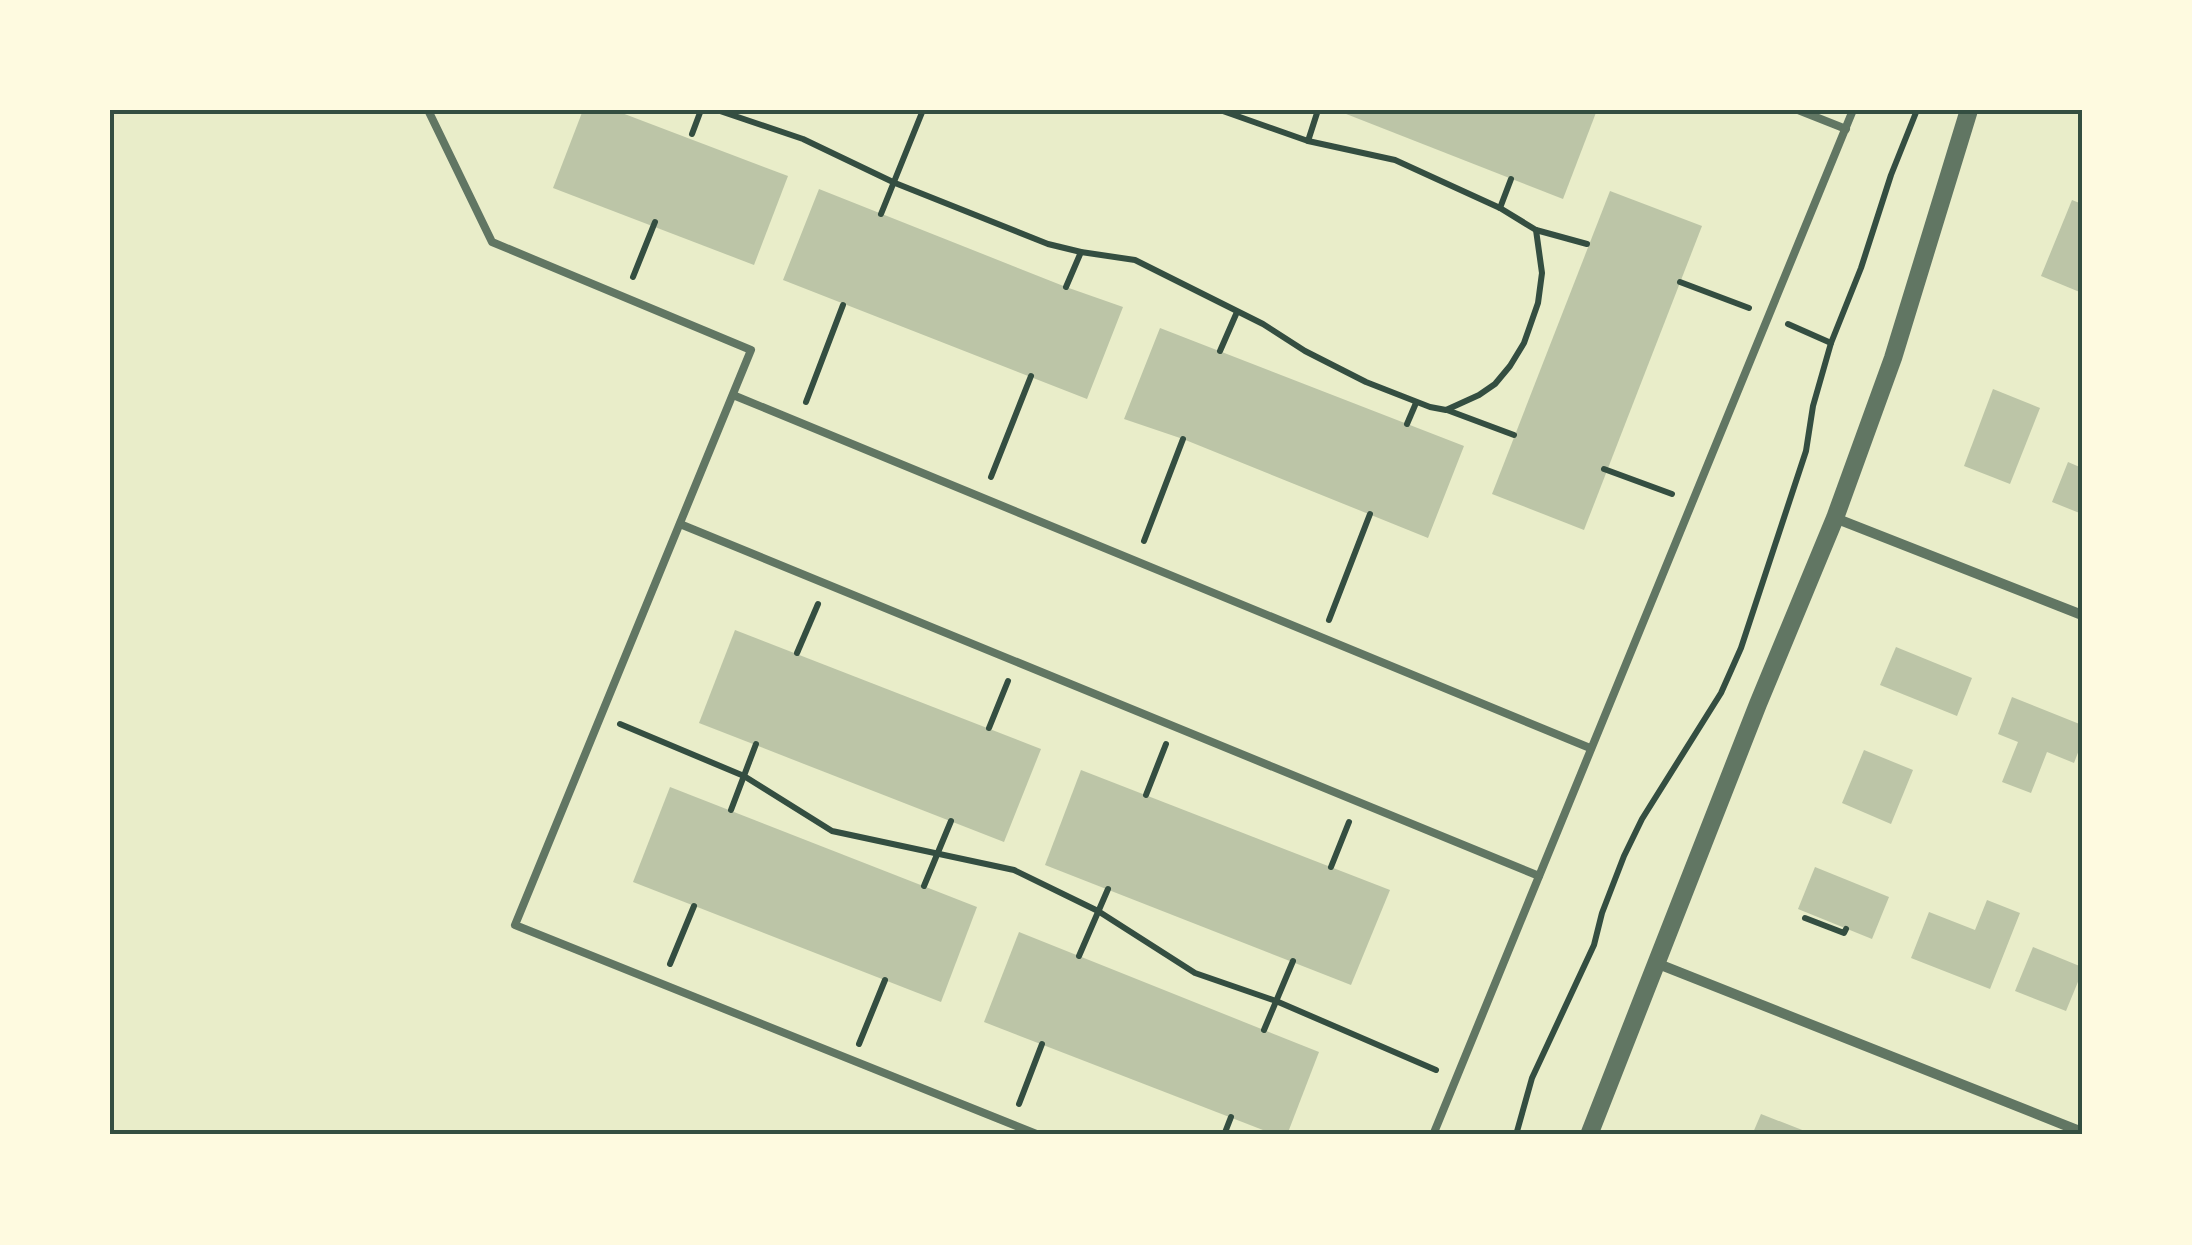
<svg xmlns="http://www.w3.org/2000/svg" width="2192" height="1245" viewBox="0 0 2192 1245" font-family="'Fira Sans',sans-serif">
  <style>
    .building { fill: #bcc5a7 }
    .lines { fill: none; stroke-linecap: round; stroke-linejoin: round }
    .path { stroke: #344e41; stroke-width: 6 }
    .service { stroke: #617663; stroke-width: 8 }
    .minor { stroke: #617663; stroke-width: 10 }
    .tertiary { stroke: #617663; stroke-width: 18 }
    .neatline { fill: none; stroke: #344e41; stroke-width: 4 }
  </style>
  <rect width="100%" height="100%" fill="#e9edc9"/>
  <g class="building">
    <polygon points="583,110 614,110 788,176 754,265 553,188"/>
    <polygon points="1336,110 1597,110 1563,199"/>
    <polygon points="819,189 1066,287 1123,307 1087,399 783,280"/>
    <polygon points="1610,191 1702,226 1584,530 1492,494"/>
    <polygon points="2072,200 2082,204 2082,293 2041,276"/>
    <polygon points="1160,328 1464,446 1428,538 1183,439 1124,419"/>
    <polygon points="1993,389 2040,408 2010,484 1964,466"/>
    <polygon points="2068,462 2082,468 2082,514 2052,502"/>
    <polygon points="735,630 1041,749 1004,842 699,723"/>
    <polygon points="1896,647 1972,678 1957,716 1880,685"/>
    <polygon points="2012,697 2082,725 2082,742 2074,763 2047,752 2031,793 2002,782 2018,742 1998,734"/>
    <polygon points="1864,750 1913,770 1891,824 1842,803"/>
    <polygon points="1081,770 1390,890 1351,985 1045,865"/>
    <polygon points="670,787 977,907 941,1002 633,882"/>
    <polygon points="1815,867 1889,897 1872,939 1798,909"/>
    <polygon points="1987,900 2020,913 1990,989 1911,958 1929,912 1975,930"/>
    <polygon points="1019,932 1319,1052 1287,1135 1276,1135 984,1022"/>
    <polygon points="2033,947 2082,967 2082,972 2066,1011 2015,991"/>
    <polygon points="1761,1114 1815,1135 1752,1135"/>
  </g>
  <g class="lines">
    <g class="path">
      <polyline points="717,110 803,139 895,183 1048,244 1081,252 1135,260 1263,324 1305,351 1366,382 1430,407 1446,410 1479,395 1495,384 1510,366 1524,343 1538,303 1542,273 1536,230 1500,208 1395,160 1308,141 1220,110"/>
      <polyline points="692,134 701,110"/>
      <polyline points="1308,141 1318,110"/>
      <polyline points="1500,208 1511,179"/>
      <polyline points="881,214 923,110"/>
      <polyline points="1536,230 1587,244"/>
      <polyline points="633,277 655,222"/>
      <polyline points="1680,282 1749,308"/>
      <polyline points="1066,287 1081,252"/>
      <polyline points="1788,324 1831,343"/>
      <polyline points="1220,351 1237,312"/>
      <polyline points="806,402 843,305"/>
      <polyline points="1447,410 1514,435"/>
      <polyline points="1407,424 1416,403"/>
      <polyline points="1604,469 1672,494"/>
      <polyline points="991,477 1031,376"/>
      <polyline points="1144,541 1183,439"/>
      <polyline points="1329,620 1370,514"/>
      <polyline points="797,653 818,604"/>
      <polyline points="620,724 744,776 832,831 1014,870 1098,911 1195,973 1276,1001 1436,1070"/>
      <polyline points="989,728 1008,681"/>
      <polyline points="1146,795 1166,744"/>
      <polyline points="731,810 756,744"/>
      <polyline points="1331,867 1349,822"/>
      <polyline points="924,886 951,821"/>
      <polyline points="1805,918 1844,933 1846,929"/>
      <polyline points="1079,956 1108,889"/>
      <polyline points="670,964 694,906"/>
      <polyline points="1264,1030 1293,961"/>
      <polyline points="859,1044 885,980"/>
      <polyline points="1019,1104 1042,1044"/>
      <polyline points="1224,1135 1231,1117"/>
      <polyline points="1516,1135 1532,1078 1594,945 1602,913 1624,856 1642,819 1721,693 1741,648 1806,451 1813,406 1831,343 1861,268 1891,175 1917,110"/>
    </g>
    <g class="service">
      <polyline points="428,110 492,242 751,350 515,925 1039,1135"/>
      <polyline points="1798,110 1846,129"/>
      <polyline points="733,395 1590,748"/>
      <polyline points="680,524 1539,876"/>
      <polyline points="1433,1135 1853,110"/>
    </g>
    <g class="minor">
      <polyline points="1835,518 2082,615"/>
      <polyline points="1656,963 2082,1132"/>
    </g>
    <polyline class="tertiary" points="1589,1135 1758,704 1835,518 1893,358 1969,110"/>
  </g>
  <rect width="2192" height="1245" fill="none" stroke="#fefae0" stroke-width="225"/>
  <rect x="112" y="112" width="1968" height="1020" class="neatline"/>
</svg>
